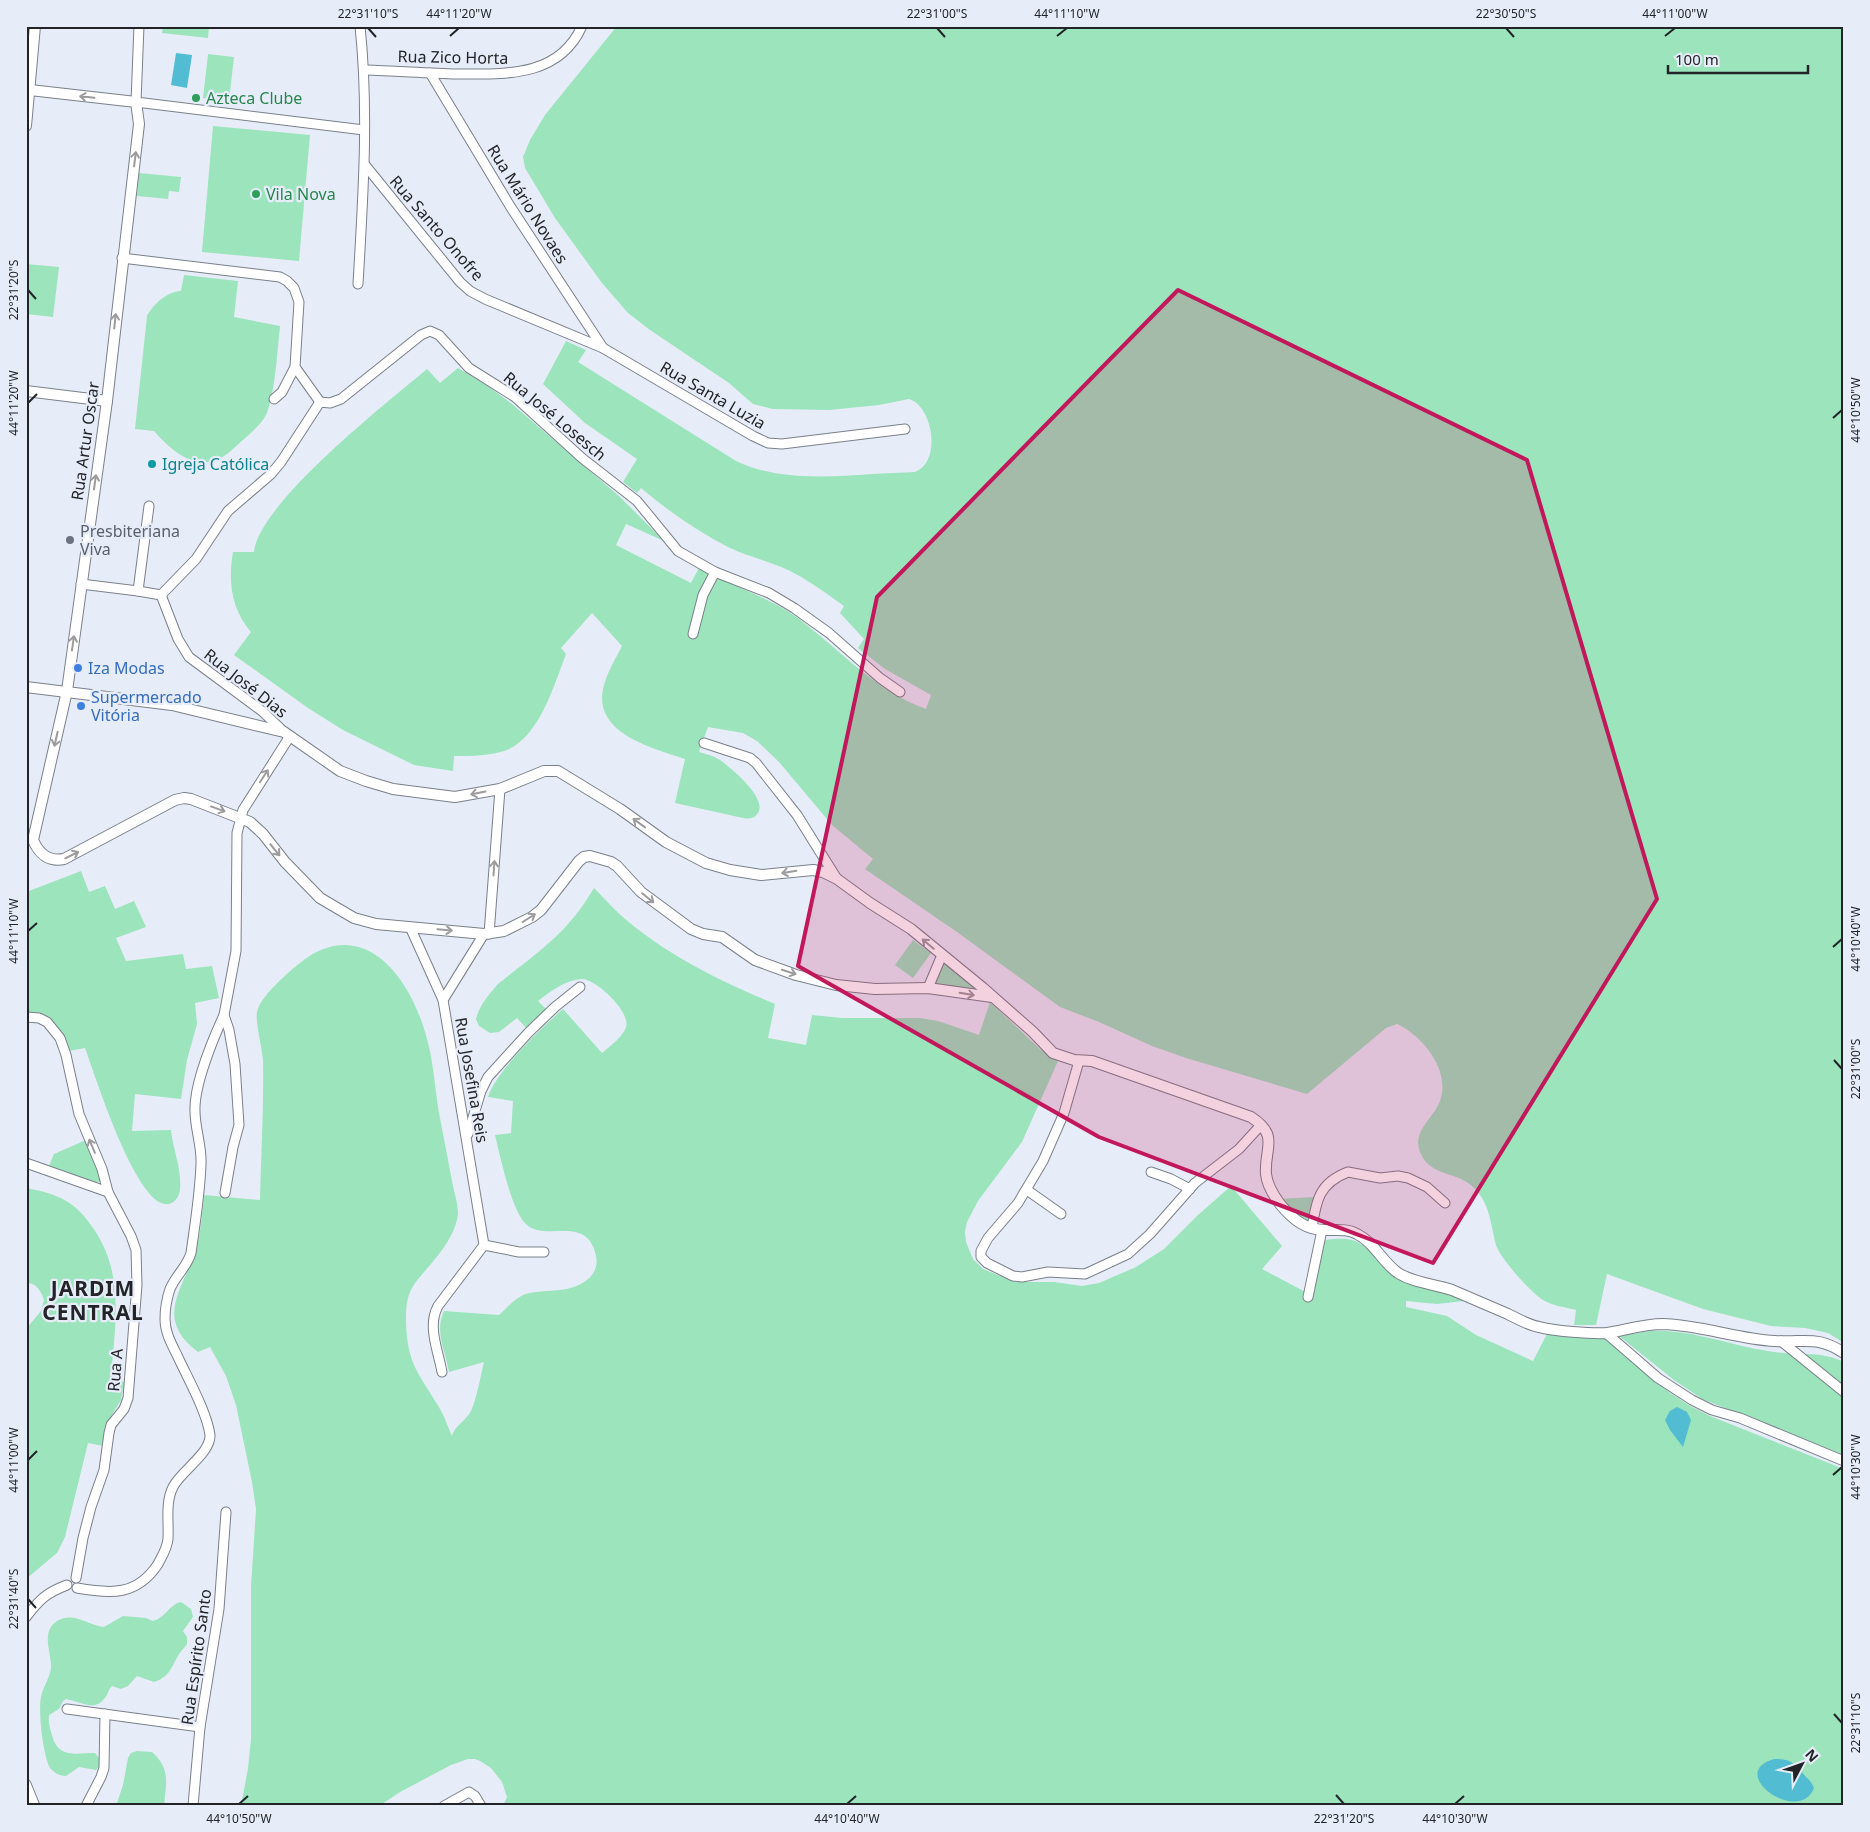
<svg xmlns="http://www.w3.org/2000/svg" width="1870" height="1832" viewBox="0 0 1870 1832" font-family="'Noto Sans',sans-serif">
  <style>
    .green { fill: #9be4bc }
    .water { fill: #52bcd2 }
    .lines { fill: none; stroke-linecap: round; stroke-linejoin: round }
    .minor-casing { stroke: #7a808a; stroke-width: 11 }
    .tertiary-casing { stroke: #7a808a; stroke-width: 12 }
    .minor { stroke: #fff; stroke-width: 9 }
    .tertiary { stroke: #fff; stroke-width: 10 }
    .oneway { stroke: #9c9c9e }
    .marked { fill: #c2185b; fill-opacity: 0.2; stroke: #c2185b; stroke-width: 4; stroke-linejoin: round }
    .ticks { fill: none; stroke: #222428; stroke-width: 2 }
    .leisure-dot { fill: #2e9e5b; stroke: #e7edf8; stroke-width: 2 }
    .culture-dot { fill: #0f9aa8; stroke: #e7edf8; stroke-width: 2 }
    .worship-dot { fill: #6b7280; stroke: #e7edf8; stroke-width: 2 }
    .shop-dot { fill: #3f7fe0; stroke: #e7edf8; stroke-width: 2 }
    .labels { text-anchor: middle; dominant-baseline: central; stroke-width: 4.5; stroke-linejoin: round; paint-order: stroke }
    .street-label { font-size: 16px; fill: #222428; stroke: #e7edf8 }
    .leisure-label { font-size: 16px; fill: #27864d; stroke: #e7edf8; text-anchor: start }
    .culture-label { font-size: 16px; fill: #0d838f; stroke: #e7edf8; text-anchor: start }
    .worship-label { font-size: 16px; fill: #5b616d; stroke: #e7edf8; text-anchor: start }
    .shop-label { font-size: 16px; fill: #366cbe; stroke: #e7edf8; text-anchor: start }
    .district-label { font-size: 21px; font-weight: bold; letter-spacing: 1px; fill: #222428; stroke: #e7edf8 }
    .neatline { fill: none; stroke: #222428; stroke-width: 2 }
    .ticks-label { font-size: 12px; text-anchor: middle; fill: #222428 }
  </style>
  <rect width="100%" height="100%" fill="#e7edf8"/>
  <g class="green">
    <polygon points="163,26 209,26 208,38 162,33"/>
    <path d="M617,26H1844V1343L1828,1333L1805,1328L1771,1326L1703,1309L1607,1274L1596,1325H1574L1576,1310C1564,1307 1553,1306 1543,1300C1531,1293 1500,1258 1496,1245C1491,1226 1490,1204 1475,1189C1458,1170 1430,1178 1420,1152C1412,1131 1433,1119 1440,1101C1451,1071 1423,1036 1397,1024L1386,1028L1307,1094L1186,1058L1152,1046L1099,1022L1060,1007L957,932L865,869L873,859L832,825L779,762L757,741L743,733L708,727L699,752C706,754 714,756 720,760C731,768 770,800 757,814C754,819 748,819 743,818L675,803L685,759C653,748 594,734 603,689C606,674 615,660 622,646L592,613L561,648L566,654C554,685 540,736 507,750C490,756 471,756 454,756L453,771L414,765L343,730L308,708L234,655L251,632C231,609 228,581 233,552H254C258,504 389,401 427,369L440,383L458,368L489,387L512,404L620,497L664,541L626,524L616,545L691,583L699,568L710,574L697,602L688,636L695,638L706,598L715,576C743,590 773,600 799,619C840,650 876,691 926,709L931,695L885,669L858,648L864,639L840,613L844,606C827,594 811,582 792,572C772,562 749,557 728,547C697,531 668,511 641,488L637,493L623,482L637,459L585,423L543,384L566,341L586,350L578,362L736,461C778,481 827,477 872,474C886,473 901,473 915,472C942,462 933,406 909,399L879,405L829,410L773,409L753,404L729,383L650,330L628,313L602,283L555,218L525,168L523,157L530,140L545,115Z"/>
    <polygon points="208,54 234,57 229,101 203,98"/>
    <polygon points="213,126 310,135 299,261 202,252"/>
    <polygon points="139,173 181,177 179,192 169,191 168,199 137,196"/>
    <polygon points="26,264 59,267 53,317 26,314"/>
    <path d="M184,275L238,281L234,317L280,326C277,354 276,383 268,410C264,422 253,431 244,439C235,447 227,456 216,460C192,470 168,447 154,431L135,429L147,316C154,303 167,292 181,291Z"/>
    <path d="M81,871L89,892L105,886L115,909L134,901L146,927L116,938L126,961L183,954L186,969L212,966L219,998L195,1003L197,1024L187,1060L181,1099L135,1094L132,1131L171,1130C173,1150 182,1169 180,1190C179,1196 176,1202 169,1204C137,1211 94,1072 85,1048L69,1051C63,1031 48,1012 26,1012V887L29,891Z"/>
    <path d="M594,888C606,900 617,913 630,923C674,959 723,982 775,1004L768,1038L806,1045L812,1015L842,1018H920L938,1021L979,1035L990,1002L1041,1050L1058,1061L1022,1142L978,1201L967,1222L965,1232L966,1242L973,1259L983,1269L1015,1282H1054L1082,1286L1099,1283L1136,1267L1164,1249L1198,1215L1231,1186L1282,1246L1262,1269L1313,1296L1325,1240C1355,1236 1362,1241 1381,1264C1386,1270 1391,1276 1398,1279C1420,1288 1443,1290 1464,1301L1437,1304L1406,1301V1307L1447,1316L1476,1335L1533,1361L1547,1334L1605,1339L1669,1392L1690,1406L1710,1416L1844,1469V1806H503L507,1797L502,1782L491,1768L480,1761L475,1759H468L451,1765L400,1792L379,1806H241L248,1768L251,1739V1586L256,1509L252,1482L236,1405L226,1376L210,1347L198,1352C154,1319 182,1291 195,1252C201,1235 202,1214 204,1195L260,1200C261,1153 264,1106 263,1060C262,1048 255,1021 257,1012C260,995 297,964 311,955C373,919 414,988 427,1039C434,1063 435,1093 440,1118C444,1139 448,1160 452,1181C454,1192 458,1203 458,1214C455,1239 434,1260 419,1278C407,1292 406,1304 406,1321C407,1365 419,1373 440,1409C445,1417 448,1428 452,1436C455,1425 466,1421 471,1411C476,1401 481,1375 484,1362L449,1372C446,1352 434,1332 444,1311L499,1315C507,1308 516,1297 526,1294C547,1288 569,1295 588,1279C595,1273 598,1265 596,1256C587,1212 543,1245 524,1222C511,1207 500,1156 495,1135L511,1133L513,1101L488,1097C496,1071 542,1027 563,1009L602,1053C610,1046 623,1037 626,1027C631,1012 596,979 582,979C565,980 551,991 538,1001L547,1010L528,1030L517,1018L499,1032L490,1033L479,1026L476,1019C479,1006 489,994 498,984C538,952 567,934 594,888Z"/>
    <polygon points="913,940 931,953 913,978 895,965"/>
    <polygon points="942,958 984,994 930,987"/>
    <polygon points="86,1140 103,1177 101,1182 95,1182 49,1166 54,1154"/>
    <path d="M26,1188C58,1194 75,1201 93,1228C125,1273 115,1326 111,1378L124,1382L121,1400L105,1426L103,1446L88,1443L65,1537L57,1553L26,1579V1329L41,1311L44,1300C41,1291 37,1283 26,1283Z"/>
    <polygon points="1315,1197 1311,1227 1278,1199"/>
    <path d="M1650,1331C1691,1329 1728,1345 1768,1351C1794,1356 1820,1350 1844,1362V1455L1702,1399L1674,1380L1619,1336Z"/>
    <path d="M181,1602L191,1609L193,1617L183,1631L187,1637V1644C186,1646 184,1648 182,1650C172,1662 173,1676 154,1682L137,1676L128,1686L121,1689L112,1686C108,1690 108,1695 104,1699C94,1712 79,1701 66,1699L63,1701L59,1709L49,1715C48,1722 50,1728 52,1735C58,1759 76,1753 95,1753L100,1759L99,1767L96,1770L79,1767L66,1776C60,1776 54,1773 50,1768C43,1756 38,1710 41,1697C43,1687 50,1677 51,1668C52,1653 40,1632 57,1621C73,1611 88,1625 104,1627L123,1616L146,1618L153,1621C165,1618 170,1604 181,1602Z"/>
    <path d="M137,1751L152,1752C171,1769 166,1783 164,1806H116L123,1785L128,1758L131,1753Z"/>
  </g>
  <g class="water">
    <polygon points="176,53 192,55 187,88 171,85"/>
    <polygon points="1677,1407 1687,1412 1691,1420 1683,1447 1670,1430 1665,1420 1670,1411"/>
    <path d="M1774,1759C1793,1758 1796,1766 1807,1778C1811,1782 1812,1783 1814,1788C1799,1826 1725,1773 1774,1759Z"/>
  </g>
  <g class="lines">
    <defs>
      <g id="minor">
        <polyline points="139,26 136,102 364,130"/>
        <path d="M365,70C395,71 426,73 457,74C504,74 559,78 582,26"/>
        <polyline points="430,73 510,206 603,348"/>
        <polyline points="365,165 460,282 470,291 485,299 603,348 753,436 768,443 782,444 905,429"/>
        <polyline points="122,258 280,277 287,281 294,288 299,302 295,367 320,402"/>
        <path d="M358,284C363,198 369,112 360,26"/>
        <polyline points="274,399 282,392 295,367"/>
        <polyline points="81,584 138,591 161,595"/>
        <polyline points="138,591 149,506"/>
        <polyline points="161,595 196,559 228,511 271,474 281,462 320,402 330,403 341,399 421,335 430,331 439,335 469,368 515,397 582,458 637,501 678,551 715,572 769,593 794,608 829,633 880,678 900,692"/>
        <polyline points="161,595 178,639 189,657 262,711 284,732"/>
        <polyline points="693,634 703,595 715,572"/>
        <polyline points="704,743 750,758 756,763 797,815 837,879"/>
        <path d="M410,927L443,1000L484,1245L438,1306C427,1326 438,1350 442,1372"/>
        <polyline points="489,934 500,789"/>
        <polyline points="928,988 942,955"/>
        <polyline points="443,1000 484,934"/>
        <polyline points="26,1017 39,1018 47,1022 60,1038 66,1055 79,1114 102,1169 108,1192 131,1236 136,1250 137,1285 128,1398 124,1409 111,1425 109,1433 104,1470 91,1507 83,1538 76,1578"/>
        <polyline points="1079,1061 1064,1113 1043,1161 1018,1203 988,1238 981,1251 981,1257 987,1263 1013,1276 1022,1277 1048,1272 1085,1274 1128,1254 1150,1234 1195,1183 1239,1149 1261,1125"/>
        <polyline points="468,1134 481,1091 488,1077 528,1033 555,1007 580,987"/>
        <polyline points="26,1163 108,1192"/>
        <polyline points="1151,1172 1171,1179 1190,1189"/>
        <polyline points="1027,1190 1061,1214"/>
        <polyline points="225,1193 233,1147 239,1125 235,1064 229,1030 224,1015 236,951 237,833 243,810 290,736"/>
        <path d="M1312,1228C1316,1201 1319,1183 1348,1172L1380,1178L1398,1176L1408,1178L1427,1187L1445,1203"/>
        <polyline points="484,1245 519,1252 544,1252"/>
        <polyline points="1308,1297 1322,1230"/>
        <polyline points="1606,1333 1658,1378 1692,1400 1712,1410 1740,1418 1844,1461"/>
        <polyline points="1781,1341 1844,1392"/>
        <path d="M77,1588C111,1594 137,1596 158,1564C162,1556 167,1549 168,1539C169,1522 165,1503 173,1487C181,1471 211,1453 210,1435C207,1412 187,1377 177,1355C171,1343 165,1332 165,1319C165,1309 167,1298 170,1289C176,1275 187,1267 191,1253C195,1224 200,1194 201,1164C202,1146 195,1129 195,1111C194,1085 213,1039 224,1015"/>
        <path d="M26,1617C40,1599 46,1593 67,1585"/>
        <polyline points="67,1709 200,1727"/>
        <polyline points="26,1784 35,1806"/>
        <polyline points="86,1806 101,1777 104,1768 105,1714"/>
        <polyline points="193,1806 200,1727 219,1609 226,1512"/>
        <polyline points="444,1806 469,1792 475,1796 481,1806"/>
      </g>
      <g id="tertiary">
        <path d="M30,90L136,102L139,124L107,401L67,691L33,840C39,854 49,862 64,859L175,800L184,798L191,799L250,822L263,834L285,862L320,898L354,918L376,924L484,934L504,931L532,917L541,910L579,861L584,857L590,856L611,862L617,866L641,892L691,929L703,934L722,937L755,960L796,975L836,985L875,989L928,988L992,997"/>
        <polyline points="26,126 35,26"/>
        <polyline points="26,391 107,401"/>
        <path d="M26,687L172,705L284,732L340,771L366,781L393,789L455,797L500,789L544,771H558L620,809L666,842L706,863L730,870L761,875L813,870L823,872L837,879L870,903L911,929L983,988L1033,1032L1053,1053L1074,1060L1092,1061L1251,1117C1280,1136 1264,1148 1266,1174C1267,1185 1274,1196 1280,1204C1293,1220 1307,1231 1328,1230C1339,1230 1348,1229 1357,1234C1375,1243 1382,1262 1398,1273C1414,1283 1434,1284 1452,1290C1471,1298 1489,1306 1508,1314C1518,1319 1528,1325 1539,1327C1553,1331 1592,1334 1607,1333C1625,1330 1644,1324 1663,1324C1701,1325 1737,1339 1775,1341C1805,1343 1817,1335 1844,1353"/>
      </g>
    </defs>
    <use href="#minor" class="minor-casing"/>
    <use href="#tertiary" class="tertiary-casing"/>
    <use href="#minor" class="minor"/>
    <use href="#tertiary" class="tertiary"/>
  </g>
  <defs><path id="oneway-shaft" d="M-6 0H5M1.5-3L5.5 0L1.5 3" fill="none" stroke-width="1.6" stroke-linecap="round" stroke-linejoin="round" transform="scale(1.25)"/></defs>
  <g class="oneway">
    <use href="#oneway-shaft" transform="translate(87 97) rotate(-174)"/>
    <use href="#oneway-shaft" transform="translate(135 159) rotate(-83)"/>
    <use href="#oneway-shaft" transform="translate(115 321) rotate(-84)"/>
    <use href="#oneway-shaft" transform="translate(95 482) rotate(-82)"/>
    <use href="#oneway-shaft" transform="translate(73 643) rotate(-82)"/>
    <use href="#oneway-shaft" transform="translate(56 739) rotate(103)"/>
    <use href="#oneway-shaft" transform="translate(264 776) rotate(-57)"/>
    <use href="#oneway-shaft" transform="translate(478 793) rotate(169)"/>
    <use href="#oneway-shaft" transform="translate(218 809) rotate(20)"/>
    <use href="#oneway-shaft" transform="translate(639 823) rotate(-144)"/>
    <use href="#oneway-shaft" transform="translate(275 850) rotate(51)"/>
    <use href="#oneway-shaft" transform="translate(72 855) rotate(-26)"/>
    <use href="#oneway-shaft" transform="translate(494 868) rotate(-86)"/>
    <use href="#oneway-shaft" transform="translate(789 872) rotate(171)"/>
    <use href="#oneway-shaft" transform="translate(648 898) rotate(39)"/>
    <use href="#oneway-shaft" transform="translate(529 918) rotate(-32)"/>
    <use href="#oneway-shaft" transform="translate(445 930) rotate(5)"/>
    <use href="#oneway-shaft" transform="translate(928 944) rotate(-140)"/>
    <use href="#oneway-shaft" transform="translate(789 972) rotate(18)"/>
    <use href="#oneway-shaft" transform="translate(967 994) rotate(9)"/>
    <use href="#oneway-shaft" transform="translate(92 1146) rotate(-113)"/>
  </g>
  <path class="marked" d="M1178,290L1527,460L1657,899L1433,1263L1099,1137L798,966L877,597Z"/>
  <path class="ticks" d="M368,28L376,37M937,28L945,37M1506,28L1514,37M450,36L459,28M1057,36L1067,28M1665,36L1675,28M28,290L36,299M28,403L37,394M1833,418L1842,410M28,931L37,923M1833,947L1842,939M1834,1060L1842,1069M28,1460L37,1451M1833,1475L1842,1467M28,1599L36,1608M1834,1714L1842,1723M1336,1795L1344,1804M239,1804L248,1796M847,1804L856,1796M1455,1804L1464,1796"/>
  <g class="leisure-dot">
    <circle cx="196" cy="98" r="5"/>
    <circle cx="256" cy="194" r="5"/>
  </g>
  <circle class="culture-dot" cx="152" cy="464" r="5"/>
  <circle class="worship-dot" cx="70" cy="540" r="5"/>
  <g class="shop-dot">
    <circle cx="78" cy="668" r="5"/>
    <circle cx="81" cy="706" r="5"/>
  </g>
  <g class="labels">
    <g class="street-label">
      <text transform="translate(453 57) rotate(1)">Rua Zico Horta</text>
      <text transform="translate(528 204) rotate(58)">Rua Mário Novaes</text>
      <text transform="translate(437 228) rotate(49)">Rua Santo Onofre</text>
      <text transform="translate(713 395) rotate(30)">Rua Santa Luzia</text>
      <text transform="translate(555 416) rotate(40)">Rua José Losesch</text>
      <text transform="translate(85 441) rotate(-82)">Rua Artur Oscar</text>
      <text transform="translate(246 683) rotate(38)">Rua José Dias</text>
      <text transform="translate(472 1080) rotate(80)">Rua Josefina Reis</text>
      <text transform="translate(115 1370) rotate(-85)">Rua A</text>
      <text transform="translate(196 1657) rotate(-82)">Rua Espírito Santo</text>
    </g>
    <g class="leisure-label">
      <text x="206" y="98">Azteca Clube</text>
      <text x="266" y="194">Vila Nova</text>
    </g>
    <g class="culture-label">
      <text x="162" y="464">Igreja Católica</text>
    </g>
    <g class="worship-label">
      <text x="80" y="531">Presbiteriana<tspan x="80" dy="18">Viva</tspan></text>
    </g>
    <g class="shop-label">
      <text x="88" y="668">Iza Modas</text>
      <text x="91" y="697">Supermercado<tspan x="91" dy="18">Vitória</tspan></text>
    </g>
    <g class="district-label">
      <text x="93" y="1288">JARDIM<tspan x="93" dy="24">CENTRAL</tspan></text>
    </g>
  </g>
  <rect width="1870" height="1832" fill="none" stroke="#e7edf8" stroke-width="55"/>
  <g transform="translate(1802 1764) rotate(49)" stroke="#e7edf8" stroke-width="4" paint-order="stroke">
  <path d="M0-4L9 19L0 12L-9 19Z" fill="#222428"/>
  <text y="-8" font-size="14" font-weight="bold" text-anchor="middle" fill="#222428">N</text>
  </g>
  <path d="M1668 65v8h140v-8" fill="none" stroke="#222428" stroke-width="2.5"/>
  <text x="1675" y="65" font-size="15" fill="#222428" stroke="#e7edf8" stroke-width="4" paint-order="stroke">100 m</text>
  <rect x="28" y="28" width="1814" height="1776" class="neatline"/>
  <g class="ticks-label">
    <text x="368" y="18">22°31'10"S</text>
    <text x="459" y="18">44°11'20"W</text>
    <text x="937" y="18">22°31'00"S</text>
    <text x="1067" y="18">44°11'10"W</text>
    <text x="1506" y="18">22°30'50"S</text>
    <text x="1675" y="18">44°11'00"W</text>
    <text transform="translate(14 290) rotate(-90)" y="4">22°31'20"S</text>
    <text transform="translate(14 403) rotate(-90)" y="4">44°11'20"W</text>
    <text transform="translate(1856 410) rotate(-90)" y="4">44°10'50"W</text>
    <text transform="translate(14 931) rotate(-90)" y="4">44°11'10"W</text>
    <text transform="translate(1856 939) rotate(-90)" y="4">44°10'40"W</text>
    <text transform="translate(1856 1069) rotate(-90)" y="4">22°31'00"S</text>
    <text transform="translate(14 1460) rotate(-90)" y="4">44°11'00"W</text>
    <text transform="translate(1856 1467) rotate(-90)" y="4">44°10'30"W</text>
    <text transform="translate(14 1599) rotate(-90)" y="4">22°31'40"S</text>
    <text transform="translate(1856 1723) rotate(-90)" y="4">22°31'10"S</text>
    <text x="239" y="1823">44°10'50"W</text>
    <text x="847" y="1823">44°10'40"W</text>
    <text x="1344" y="1823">22°31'20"S</text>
    <text x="1455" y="1823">44°10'30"W</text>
  </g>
</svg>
